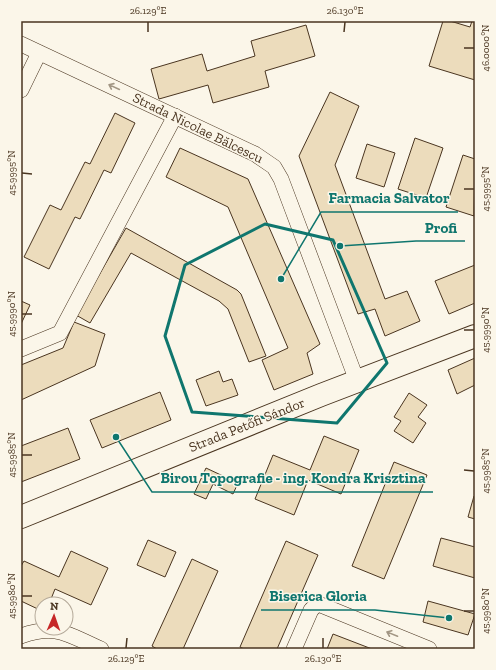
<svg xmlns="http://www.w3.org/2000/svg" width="496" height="670" viewBox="0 0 496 670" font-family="'Zilla Slab',serif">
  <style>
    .building { fill: #ecdcbc; stroke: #4a3520 }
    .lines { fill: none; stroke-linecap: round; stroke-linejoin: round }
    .minor-casing { stroke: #4a3520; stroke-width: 16 }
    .primary-casing { stroke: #4a3520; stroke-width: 24 }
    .minor { stroke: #fbf6e9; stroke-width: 15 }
    .primary { stroke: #fbf6e9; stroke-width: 22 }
    .oneway { stroke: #a29684 }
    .marked { fill: none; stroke: #0f766e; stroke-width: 3; stroke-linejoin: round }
    .ticks { fill: none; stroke: #4a3520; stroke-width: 1.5 }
    .labels { text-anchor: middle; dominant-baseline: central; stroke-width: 3; stroke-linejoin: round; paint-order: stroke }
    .street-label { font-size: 14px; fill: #4a3520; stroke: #fbf6e9 }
    .leader { fill: none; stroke: #0f766e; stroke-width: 1.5 }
    .callout-dot { fill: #0f766e; stroke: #fbf6e9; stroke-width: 1.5 }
    .callout-label { font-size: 15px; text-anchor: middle; font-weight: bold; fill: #0f766e; stroke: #fbf6e9; stroke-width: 3; stroke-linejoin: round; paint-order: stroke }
    .neatline { fill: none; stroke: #4a3520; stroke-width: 1.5 }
    .ticks-label { font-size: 10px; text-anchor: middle; fill: #4a3520 }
  </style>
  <rect width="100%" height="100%" fill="#fbf6e9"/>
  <g class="building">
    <polygon points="443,21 450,21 470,27 472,21 475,21 475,80 429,66"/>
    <polygon points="306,25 315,56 265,71 269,87 213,103 208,85 159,99 151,69 202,54 207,71 255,56 251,41"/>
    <polygon points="330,92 359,106 335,165 385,299 407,291 420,321 385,336 375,309 358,314 299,156"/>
    <polygon points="115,113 135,123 111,173 104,170 80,219 75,217 49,269 24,257 50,205 61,210 85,162 90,164"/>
    <polygon points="415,138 443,148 426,198 398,189"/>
    <polygon points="367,144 395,153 384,187 356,178"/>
    <polygon points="180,148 248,179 320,344 307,353 313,374 274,390 262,360 288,348 228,207 166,177"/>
    <polygon points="463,155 475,159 474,216 446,207"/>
    <polygon points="126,228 237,290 241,294 266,356 249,362 228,309 219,301 131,253 90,323 76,315"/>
    <polygon points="475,265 475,303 449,314 435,281"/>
    <polygon points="21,301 30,305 21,324"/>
    <polygon points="74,322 105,334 95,366 21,400 21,365 63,348"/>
    <polygon points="475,358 475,385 457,394 448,370"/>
    <polygon points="219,371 223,382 232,379 238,395 206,406 196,380"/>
    <polygon points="160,392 171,420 102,448 90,420"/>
    <polygon points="409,393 427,405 418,417 426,423 413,443 394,431 401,421 394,417"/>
    <polygon points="68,428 80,459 21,482 21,446"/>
    <polygon points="324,436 359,450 341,494 308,480 294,515 255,499 273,455 310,470"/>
    <polygon points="394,462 427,475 384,579 352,566"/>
    <polygon points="206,468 238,483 233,494 213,484 206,499 194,494"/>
    <polygon points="474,496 475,496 475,519 468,517"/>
    <polygon points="441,538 475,547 475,578 433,566"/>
    <polygon points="148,540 176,552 165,577 137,565"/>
    <polygon points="286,541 318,555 277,649 244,649 240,647"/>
    <polygon points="71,551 108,568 91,605 55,589 49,604 42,604 42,611 21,601 21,566 24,561 59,577"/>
    <polygon points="192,559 218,571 183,649 157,649 152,646"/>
    <polygon points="428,601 475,614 468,635 423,622"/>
    <polygon points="333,634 372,649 327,649"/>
  </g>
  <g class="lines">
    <defs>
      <g id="minor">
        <polyline points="21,44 255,154 274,167 281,179 357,381"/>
        <polyline points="21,90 39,53"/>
        <polyline points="21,349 60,333 175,116"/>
        <path d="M21,636C57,623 68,635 101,649"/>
        <polyline points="294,649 311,610 316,605 321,605 429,649"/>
      </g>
      <polyline id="primary" points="21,517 321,395 475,336"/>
    </defs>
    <use href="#minor" class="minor-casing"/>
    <use href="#primary" class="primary-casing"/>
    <use href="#minor" class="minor"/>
    <use href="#primary" class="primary"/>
  </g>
  <defs><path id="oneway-shaft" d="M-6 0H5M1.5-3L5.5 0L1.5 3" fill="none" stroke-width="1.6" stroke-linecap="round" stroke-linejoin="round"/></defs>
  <g class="oneway">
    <use href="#oneway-shaft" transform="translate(114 87) rotate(-155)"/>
    <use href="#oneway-shaft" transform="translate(392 634) rotate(-158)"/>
  </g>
  <path class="marked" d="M265,224L333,240L387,363L337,423L192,412L165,336L185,265Z"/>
  <path class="ticks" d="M148,32V22M344,32L345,22M464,48H474M22,173L32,174M464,189H474M22,314H32M464,330H474M22,455H32M464,470L474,471M22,596H32M464,611H474M126,648L127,638M323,648V638"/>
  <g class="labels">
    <g class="street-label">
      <text transform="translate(198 128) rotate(26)">Strada Nicolae Bălcescu</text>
      <text transform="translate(247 425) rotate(-22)">Strada Petőfi Sándor</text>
    </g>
  </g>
  <path class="leader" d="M281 279L321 212H458M340 246L416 241H465M116 437L152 492H433M449 618L375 610H261"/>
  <g class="callout-dot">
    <circle cx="281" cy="279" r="4"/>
    <circle cx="340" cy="246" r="4"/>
    <circle cx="116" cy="437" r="4"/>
    <circle cx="449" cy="618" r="4"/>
  </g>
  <g class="callout-label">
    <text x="389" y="203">Farmacia Salvator</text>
    <text x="441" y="233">Profi</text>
    <text x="293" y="483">Birou Topografie - ing. Kondra Krisztina</text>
    <text x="318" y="601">Biserica Gloria</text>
  </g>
  <rect width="496" height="670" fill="none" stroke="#fbf6e9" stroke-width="44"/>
  <g transform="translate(54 616) rotate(2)"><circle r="19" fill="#fbf6e9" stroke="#b4a999"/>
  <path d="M0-3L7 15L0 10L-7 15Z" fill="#c62828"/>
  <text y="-6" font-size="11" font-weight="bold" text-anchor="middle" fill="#4a3520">N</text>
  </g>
  <rect x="22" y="22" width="452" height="626" class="neatline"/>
  <g class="ticks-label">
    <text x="148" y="14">26.129°E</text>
    <text x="345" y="14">26.130°E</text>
    <text transform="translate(485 48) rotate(-90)" y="4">46.0000°N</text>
    <text transform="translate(11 173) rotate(-90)" y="4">45.9995°N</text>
    <text transform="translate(485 189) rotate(-90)" y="4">45.9995°N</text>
    <text transform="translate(11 314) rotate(-90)" y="4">45.9990°N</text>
    <text transform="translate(485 330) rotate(-90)" y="4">45.9990°N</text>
    <text transform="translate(11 455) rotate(-90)" y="4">45.9985°N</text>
    <text transform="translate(485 471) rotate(-90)" y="4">45.9985°N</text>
    <text transform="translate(11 596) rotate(-90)" y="4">45.9980°N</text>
    <text transform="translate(485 611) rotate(-90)" y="4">45.9980°N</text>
    <text x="126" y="662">26.129°E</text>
    <text x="323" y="662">26.130°E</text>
  </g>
</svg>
